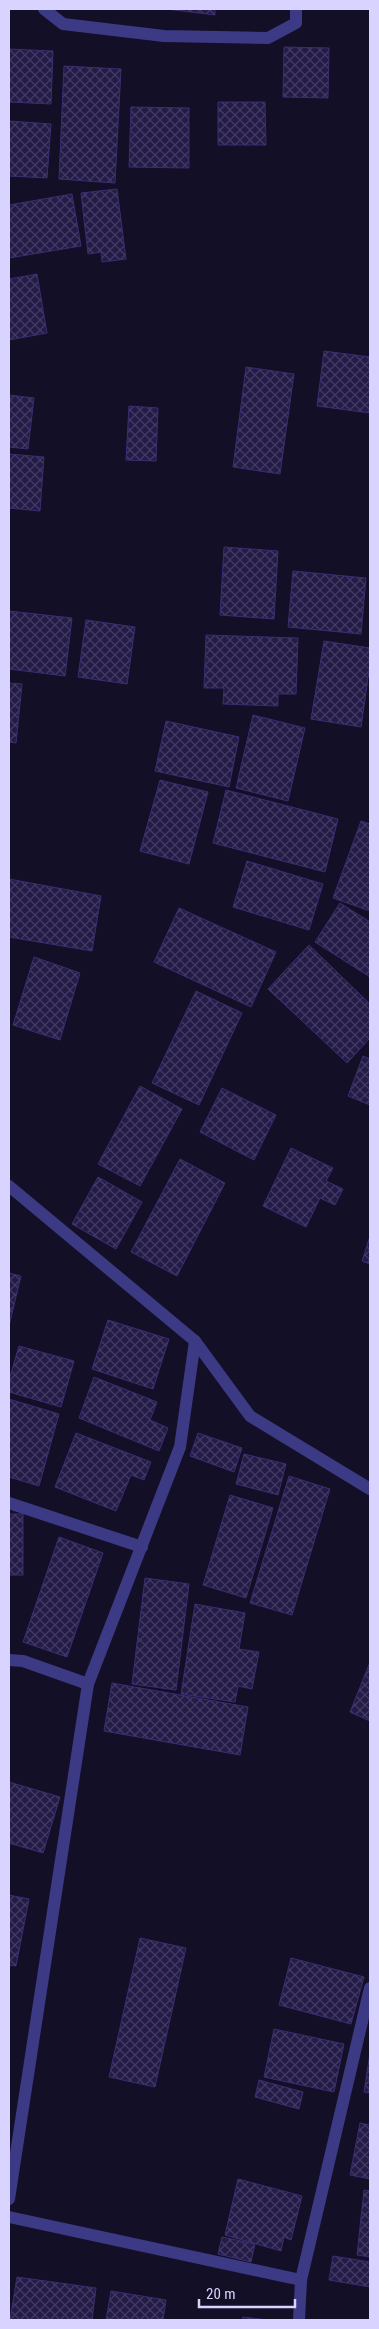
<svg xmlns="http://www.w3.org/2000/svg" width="379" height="2329" viewBox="0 0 379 2329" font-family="'Roboto Condensed',sans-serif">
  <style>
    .building { fill: url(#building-cross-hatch); stroke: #3b2d73 }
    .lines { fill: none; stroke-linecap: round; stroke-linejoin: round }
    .minor { stroke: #3d3a85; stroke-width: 12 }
  </style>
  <defs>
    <pattern id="building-cross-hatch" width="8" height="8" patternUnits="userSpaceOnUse" patternTransform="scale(1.25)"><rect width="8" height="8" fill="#241b47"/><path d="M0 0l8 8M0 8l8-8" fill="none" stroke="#433b63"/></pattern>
  </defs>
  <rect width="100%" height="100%" fill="#130f26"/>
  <g class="building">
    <polygon points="166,9 215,9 215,15"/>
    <polygon points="284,47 329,48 328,98 283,97"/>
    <polygon points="9,49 53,51 51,104 9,102"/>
    <polygon points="64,66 121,69 115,183 59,179"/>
    <polygon points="218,102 265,102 266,145 218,145"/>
    <polygon points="131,107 189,108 189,168 129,167"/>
    <polygon points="9,121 51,124 47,178 9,176"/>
    <polygon points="117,189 126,259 102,262 101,252 88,254 81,193"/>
    <polygon points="72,194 81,246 9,258 9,205"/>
    <polygon points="37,274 47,333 9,340 9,279"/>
    <polygon points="324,351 370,357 370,413 317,406"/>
    <polygon points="246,367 294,374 280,474 233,467"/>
    <polygon points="9,395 34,398 28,449 9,447"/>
    <polygon points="129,406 158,408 156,461 126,460"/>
    <polygon points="9,454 44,457 40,511 9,508"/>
    <polygon points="224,547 278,551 274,619 220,615"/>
    <polygon points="293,571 366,578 361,634 288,627"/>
    <polygon points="9,611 72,618 65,676 9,669"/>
    <polygon points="86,620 135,627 127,684 78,677"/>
    <polygon points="206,635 298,638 296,694 278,694 278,706 223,704 224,688 204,688"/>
    <polygon points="324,641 370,648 370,664 361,727 311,719"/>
    <polygon points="9,683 22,684 16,743 9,742"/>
    <polygon points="253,715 305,728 288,801 236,788"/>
    <polygon points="166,721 239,737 229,787 155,771"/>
    <polygon points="160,780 208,792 189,864 140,851"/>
    <polygon points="226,790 338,819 325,872 213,843"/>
    <polygon points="361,821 370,824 370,911 333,898"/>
    <polygon points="247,861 323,884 309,930 233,907"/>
    <polygon points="9,879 101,896 92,951 9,937"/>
    <polygon points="340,903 370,922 370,977 315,942"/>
    <polygon points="179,908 276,952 251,1007 154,962"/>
    <polygon points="309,945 370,1004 370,1038 347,1063 268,989"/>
    <polygon points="34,957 80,973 60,1040 13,1025"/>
    <polygon points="196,991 242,1013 199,1105 152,1083"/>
    <polygon points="363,1056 370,1059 370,1105 348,1096"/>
    <polygon points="140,1086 182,1109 140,1186 98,1164"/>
    <polygon points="222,1088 276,1115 254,1160 200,1132"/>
    <polygon points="291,1148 333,1168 326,1181 343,1189 335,1205 320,1198 306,1227 263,1206"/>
    <polygon points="180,1159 225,1183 177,1276 131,1252"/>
    <polygon points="98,1177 142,1202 116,1249 72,1224"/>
    <polygon points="370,1236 370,1264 362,1261"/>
    <polygon points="9,1273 21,1276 9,1326"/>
    <polygon points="108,1320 169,1339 153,1389 92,1369"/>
    <polygon points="19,1346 74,1361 61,1407 9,1392 9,1380"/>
    <polygon points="94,1377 157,1402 150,1420 168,1428 159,1451 79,1418"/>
    <polygon points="9,1399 59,1414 39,1486 9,1477"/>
    <polygon points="76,1433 151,1462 144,1480 131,1475 116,1511 55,1487"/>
    <polygon points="198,1433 242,1448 234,1472 190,1456"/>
    <polygon points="244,1454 286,1464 278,1495 236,1484"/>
    <polygon points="289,1476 330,1489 292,1615 250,1603"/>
    <polygon points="230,1495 273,1508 246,1598 203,1585"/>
    <rect x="9" y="1514" width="14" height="61"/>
    <polygon points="59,1537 103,1553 67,1657 23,1642"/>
    <polygon points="145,1578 189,1584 176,1690 132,1684"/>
    <polygon points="195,1604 245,1613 239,1649 259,1652 252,1689 238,1686 235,1702 181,1694"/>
    <polygon points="370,1662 370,1721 350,1712"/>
    <polygon points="112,1683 248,1707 240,1755 104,1731"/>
    <polygon points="9,1782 60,1797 43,1853 9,1843"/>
    <polygon points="9,1895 29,1899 16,1966 9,1965"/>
    <polygon points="140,1938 186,1948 155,2087 109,2077"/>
    <polygon points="291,1958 364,1977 351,2024 279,2005"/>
    <polygon points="274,2029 344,2044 334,2092 264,2077"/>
    <polygon points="370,2053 370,2093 364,2092"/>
    <polygon points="259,2080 303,2092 299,2109 255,2097"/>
    <polygon points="360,2123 370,2125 370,2179 350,2175"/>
    <polygon points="238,2179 302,2196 291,2240 284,2237 281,2251 225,2235"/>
    <polygon points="364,2190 370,2191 370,2257 357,2255"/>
    <polygon points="222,2237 255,2244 251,2262 218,2254"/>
    <polygon points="333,2256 370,2262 370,2287 329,2280"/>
    <polygon points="17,2277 96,2288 92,2320 10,2320"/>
    <polygon points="111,2291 166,2300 163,2320 106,2320"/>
    <polygon points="243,2317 268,2320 242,2320"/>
  </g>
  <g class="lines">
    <g class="minor">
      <polyline points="44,9 63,24 164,36 268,38 296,23 296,9"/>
      <polyline points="9,1186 195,1341 250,1416 370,1489"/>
      <polyline points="9,1503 142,1547"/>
      <polyline points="9,1660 23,1661 88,1684"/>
      <polyline points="9,2199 88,1684 180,1447 195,1341"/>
      <polyline points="9,2217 301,2280"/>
      <polyline points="299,2320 301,2280 370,1988"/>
    </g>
  </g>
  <rect width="379" height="2329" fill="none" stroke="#d9d4ff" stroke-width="20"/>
  <path d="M199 2299v8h96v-8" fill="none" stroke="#d9d4ff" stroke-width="2.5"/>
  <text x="206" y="2299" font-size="15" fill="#d9d4ff" stroke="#130f26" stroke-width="4" paint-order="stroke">20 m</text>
</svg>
